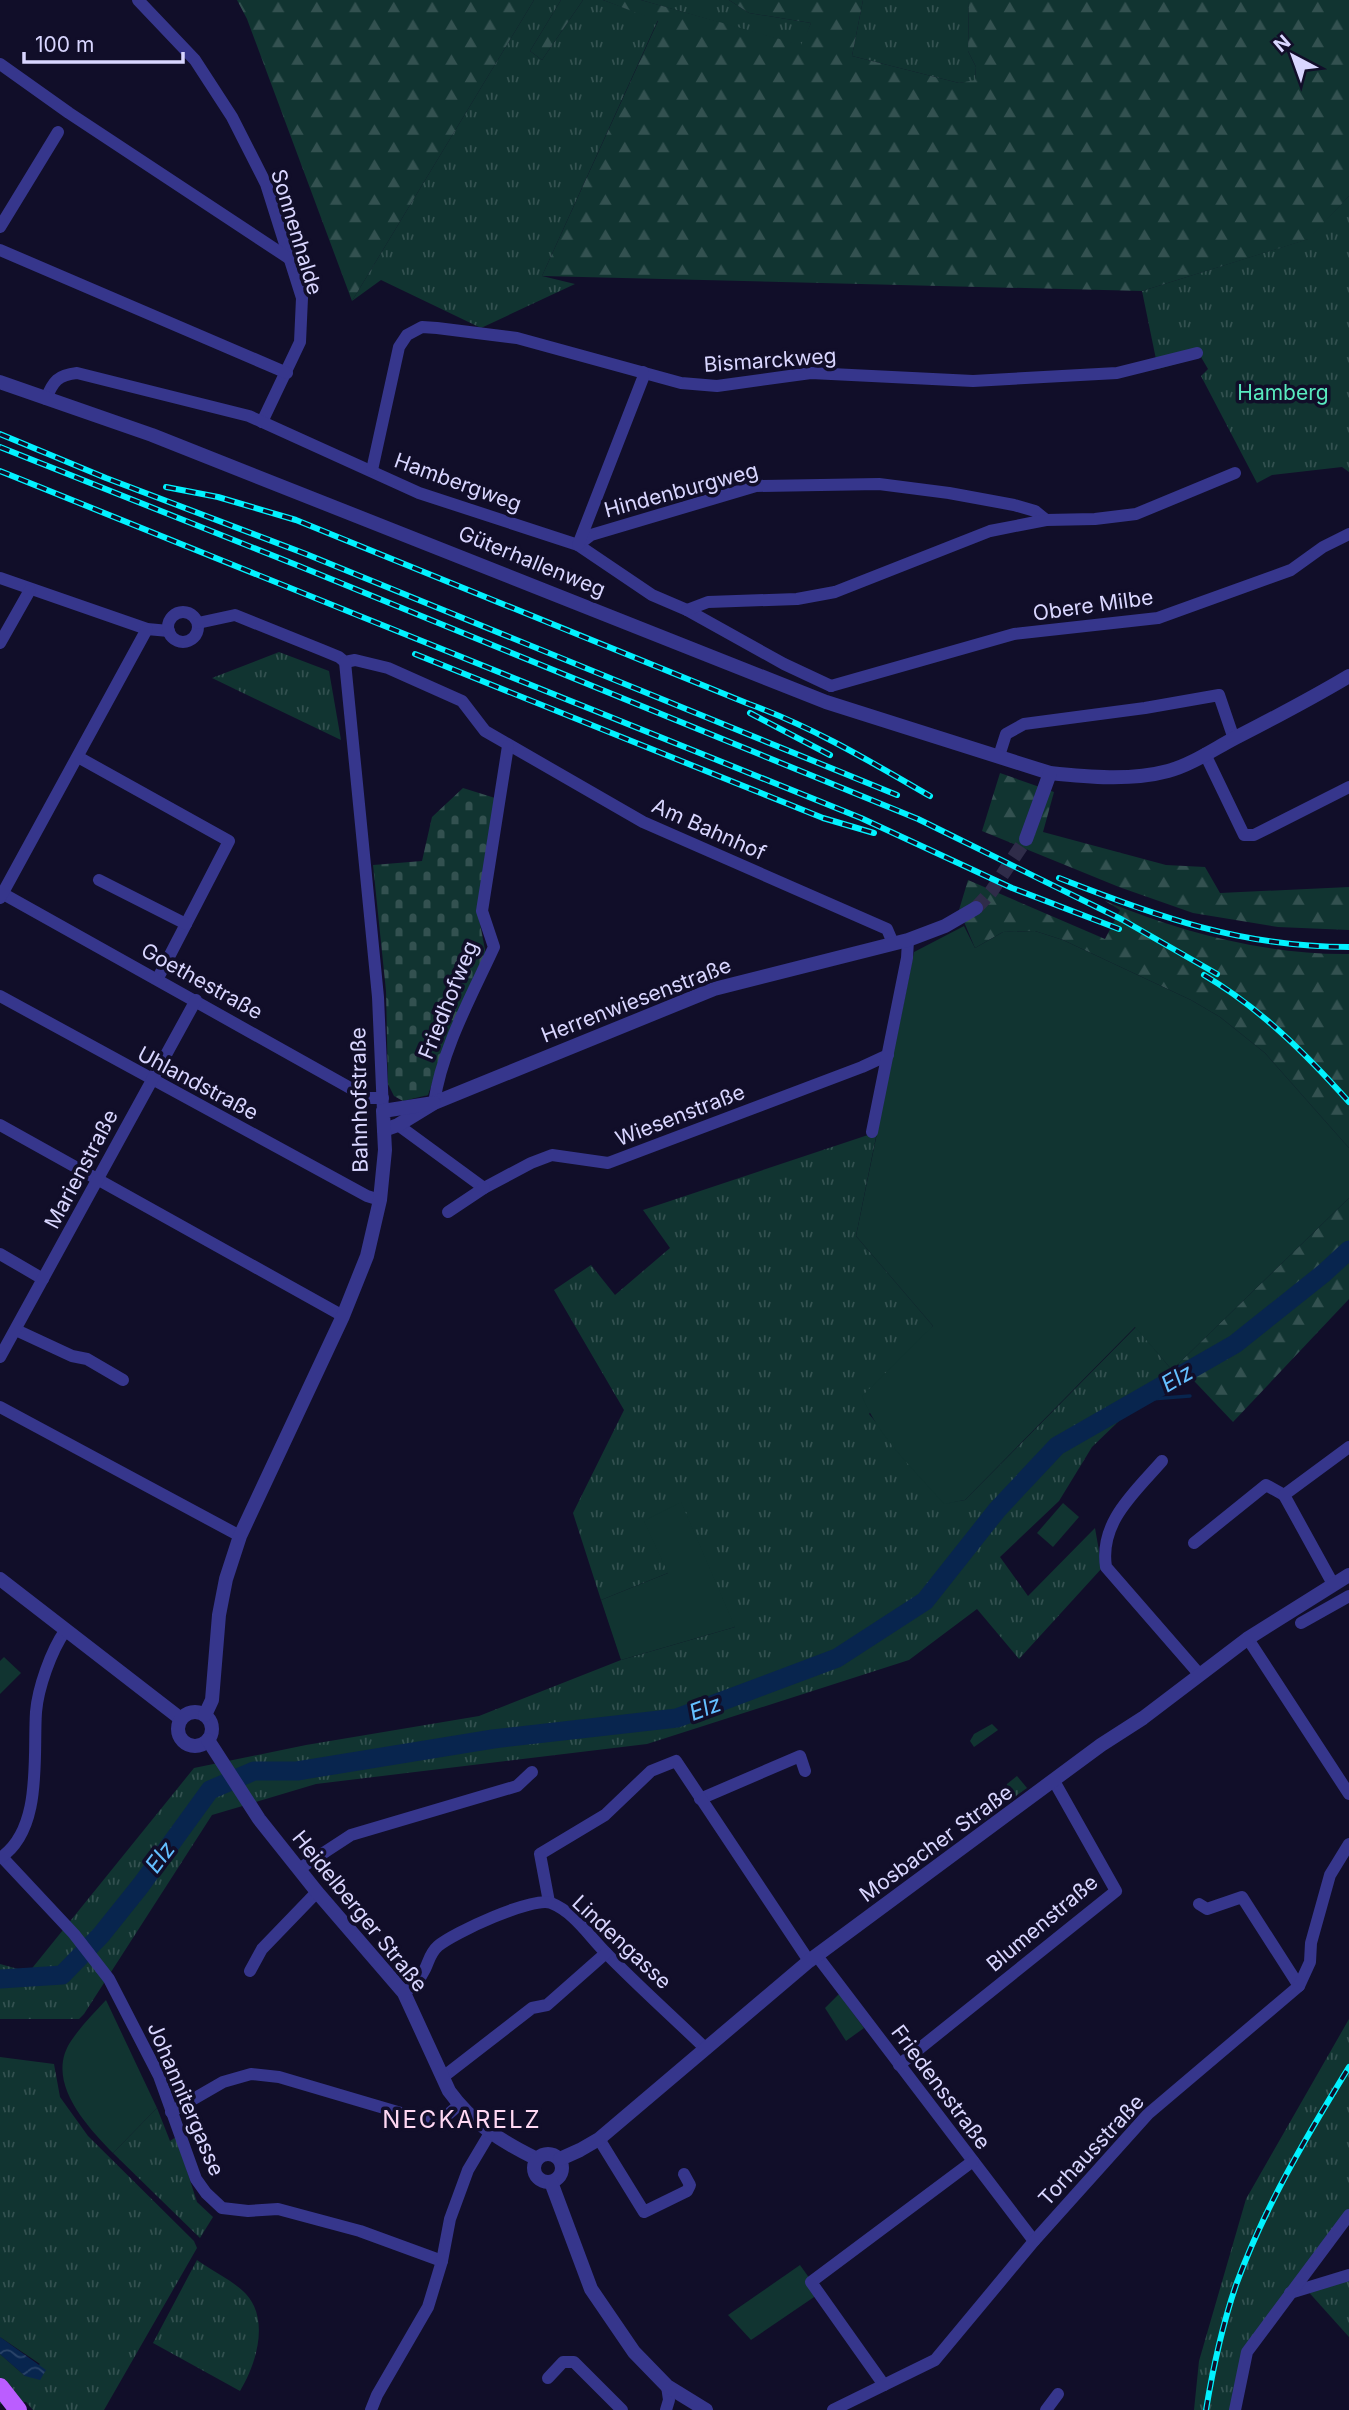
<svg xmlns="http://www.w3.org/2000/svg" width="1349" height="2410" viewBox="0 0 1349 2410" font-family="Inter,sans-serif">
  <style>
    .grass { fill: url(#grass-tufts) }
    .forest { fill: url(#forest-firs) }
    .cemetery { fill: url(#cemetery-stones) }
    .garden { fill: #113431 }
    .water { fill: url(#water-waves) }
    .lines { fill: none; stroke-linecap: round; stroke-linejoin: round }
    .stream { stroke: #08254e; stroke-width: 3.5 }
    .river { stroke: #08254e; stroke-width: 19 }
    .tertiary-tunnel { stroke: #2f2c49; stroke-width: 14; stroke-dasharray: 14 7; stroke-linecap: butt }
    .minor { stroke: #36368c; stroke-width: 12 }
    .tertiary { stroke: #36368c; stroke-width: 14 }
    .primary { stroke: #bb5dff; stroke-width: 18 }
    .rail-casing { stroke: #02f2ff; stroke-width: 6 }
    .rail { stroke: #110e29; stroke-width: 3.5; stroke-dasharray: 10; stroke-linecap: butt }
    .labels { text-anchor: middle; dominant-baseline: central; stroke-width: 7; stroke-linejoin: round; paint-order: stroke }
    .street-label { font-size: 21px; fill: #d9d6ff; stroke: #110e29 }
    .park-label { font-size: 21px; fill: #58e9be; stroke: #110e29 }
    .water-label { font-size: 23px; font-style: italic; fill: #64bfff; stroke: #110e29 }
    .quarter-label { font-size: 24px; letter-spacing: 2px; fill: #ffd8f3; stroke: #110e29 }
  </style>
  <defs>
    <pattern id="grass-tufts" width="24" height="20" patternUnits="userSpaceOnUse" patternTransform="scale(1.75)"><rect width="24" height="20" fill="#113431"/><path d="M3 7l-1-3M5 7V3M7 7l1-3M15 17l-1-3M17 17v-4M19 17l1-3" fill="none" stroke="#335150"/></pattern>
    <pattern id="forest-firs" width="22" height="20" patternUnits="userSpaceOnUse" patternTransform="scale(1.75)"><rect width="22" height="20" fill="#113431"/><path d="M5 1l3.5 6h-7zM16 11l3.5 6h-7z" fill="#335150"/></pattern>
    <pattern id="cemetery-stones" width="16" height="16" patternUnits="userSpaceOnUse" patternTransform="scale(1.75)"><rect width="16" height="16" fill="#113431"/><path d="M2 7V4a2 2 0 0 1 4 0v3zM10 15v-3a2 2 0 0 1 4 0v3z" fill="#335150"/></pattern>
    <pattern id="water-waves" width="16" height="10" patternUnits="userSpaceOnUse" patternTransform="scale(1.75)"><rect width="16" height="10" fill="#08254e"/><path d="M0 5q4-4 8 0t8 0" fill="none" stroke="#2b4469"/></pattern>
  </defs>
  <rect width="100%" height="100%" fill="#110e29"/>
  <g class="grass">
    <polygon points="534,0 561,0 530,51 542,60 583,0 603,0 658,20 542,276 575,284 481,328 381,280 352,301"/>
    <polygon points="641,0 729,0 749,13 811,23 802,46"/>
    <polygon points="863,0 969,0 968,51 976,67 975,81 959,83 852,56"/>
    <polygon points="1349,196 1349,472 1342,467 1272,475 1257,483 1201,376 1208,369 1201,357 1158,369 1142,291 1308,239"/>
    <polygon points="279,652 329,671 341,740 212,678"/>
    <polygon points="877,1132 856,1236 933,1326 869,1414 945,1503 965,1500 1136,1327 1172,1370 1092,1447 1059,1501 1000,1557 1028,1596 1095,1528 1102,1568 1019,1659 977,1609 909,1660 647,1744 316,1784 212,1815 84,2014 79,2019 0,2019 0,1964 29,1972 194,1768 306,1745 479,1716 621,1660 735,1627 668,1573 601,1600 573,1513 624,1410 554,1290 591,1265 615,1295 670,1248 643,1210"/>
    <polygon points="992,1724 998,1730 974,1747 970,1741 974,1734"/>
    <polygon points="1017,1776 1027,1788 1013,1798 1006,1788 1007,1784"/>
    <polygon points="996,1793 1005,1804 985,1820 979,1815 980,1804"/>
    <polygon points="1349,2019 1349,2216 1247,2352 1234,2410 1194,2410 1199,2361 1246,2199"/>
    <polygon points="0,2057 54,2064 60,2097 88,2136 194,2241 197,2248 104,2410 33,2410 26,2402 0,2404 0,2354 25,2376 40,2364 0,2337"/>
    <polygon points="157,2108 170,2141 176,2137 197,2202 213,2217 200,2238 113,2153"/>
    <path d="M197,2260C211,2270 235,2282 246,2294C270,2320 256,2365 240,2391L153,2343Z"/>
    <polygon points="1349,2275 1349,2337 1305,2288"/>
  </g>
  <g class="forest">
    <polygon points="237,0 534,0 352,301 247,19"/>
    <polygon points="561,0 583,0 542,60 530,51"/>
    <polygon points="603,0 641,0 801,45 811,23 749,13 729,0 863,0 852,56 959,83 975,80 976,67 968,51 969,0 1349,0 1349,196 1309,239 1142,291 542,276 658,21"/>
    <polygon points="1000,773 1054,792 1043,832 1166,865 1205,867 1220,893 1349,887 1349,930 1278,927 1193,913 1119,887 982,831"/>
    <path d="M968,880L1105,939L1120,910L1105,901C1181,932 1266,955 1349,954V1148L1265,1053L1220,1017L1191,1000L1063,940L1035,931L1003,932L975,948L959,910Z"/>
    <polygon points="1349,1198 1349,1299 1233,1422 1178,1364"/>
  </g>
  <polygon class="cemetery" points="463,788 495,798 478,913 486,955 448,1038 428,1095 403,1101 394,1096 388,1084 386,991 373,865 422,861 432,817"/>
  <g class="garden">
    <path d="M964,926L975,948L1003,932L1035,931L1063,940L1191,1000L1220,1017L1265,1053L1349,1148V1198L1172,1370L1135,1327L965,1500L944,1504C915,1470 878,1437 862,1396L933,1326L856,1236L914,952Z"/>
    <polygon points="681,1502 735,1627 621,1660 601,1600 668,1573 644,1521"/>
    <polygon points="1063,1503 1079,1517 1053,1547 1037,1533"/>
    <polygon points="4,1657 21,1673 0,1694 0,1661"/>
    <polygon points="839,1994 864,2028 846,2041 825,2008"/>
    <path d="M106,2000L157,2108L113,2153C87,2126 44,2081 71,2041C81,2026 94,2013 106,2000Z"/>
    <polygon points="800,2265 820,2293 751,2340 728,2315"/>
  </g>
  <polygon class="water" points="0,2337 46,2370 40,2380 25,2376 0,2354"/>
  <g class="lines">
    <polyline class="stream" points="1138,1400 1190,1396"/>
    <polyline class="river" points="0,1979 62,1975 101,1935 141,1885 210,1790 254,1771 297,1771 493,1739 677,1718 837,1658 925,1601 997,1510 1057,1446 1235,1344 1324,1273 1349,1250"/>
    <polyline class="tertiary-tunnel" points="976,908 991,892 1026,839"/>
    <g class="minor">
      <polyline points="138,0 195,60 232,117 266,184 302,298 300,342 262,422"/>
      <polyline points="0,64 69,113 290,259"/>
      <polyline points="0,227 58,132"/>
      <polyline points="0,250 287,373"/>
      <path d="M46,399C53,381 58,375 77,373L249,416L419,493L578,545L652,595L687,610L784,664L831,686"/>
      <polyline points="372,470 399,347 407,335 422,327 437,328 517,338 681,383 717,386 811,373 973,381 1117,373 1197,353"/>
      <polyline points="578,545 591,535 756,486 879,484 949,493 1014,505 1035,511 1046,520"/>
      <polyline points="578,545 643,378 643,372"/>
      <polyline points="0,578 147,629 169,631"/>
      <polyline points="687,610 708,602 797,599 835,592 990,531 1046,520 1095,519 1136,514 1235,473"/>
      <circle cx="183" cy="627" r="15"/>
      <polyline points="198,623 235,615 322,650 339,657 345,662 355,660 388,668 462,701 485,731 643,822 887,929 893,943"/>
      <polyline points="0,643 30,590"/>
      <polyline points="345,662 378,997 383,1111"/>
      <polyline points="831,686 1014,634 1158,618 1291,570 1323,547 1349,534"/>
      <polyline points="1205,754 1244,835 1254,835 1349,787"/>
      <polyline points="999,756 1006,734 1024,724 1145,708 1219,695 1234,739"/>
      <polyline points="78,757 229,841 158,978"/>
      <polyline points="99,880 186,924"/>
      <polyline points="0,892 368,1098 383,1098"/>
      <polyline points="0,898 147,629"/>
      <polyline points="0,996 367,1196 380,1200"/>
      <path d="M434,1103C442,1049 471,997 494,947L482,911L508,746"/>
      <polyline points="0,1125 343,1316"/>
      <polyline points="398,1125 484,1188 531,1163 552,1155 608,1163 862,1067 888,1055"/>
      <polyline points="872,1132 907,958 908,940"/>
      <polyline points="448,1212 484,1188"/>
      <polyline points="0,1254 43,1279"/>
      <polyline points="16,1330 72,1356 87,1359 123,1380"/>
      <polyline points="0,1357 196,1000"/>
      <polyline points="0,1407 240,1536"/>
      <path d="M1162,1461C1135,1492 1099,1522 1106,1567L1200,1675"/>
      <polyline points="1194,1543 1266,1485 1284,1495"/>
      <polyline points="1333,1584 1284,1495 1349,1447"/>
      <polyline points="1301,1623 1349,1596"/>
      <polyline points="1248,1639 1349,1794"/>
      <polyline points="700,1799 800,1756 805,1771"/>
      <polyline points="2,1857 74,1934 109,1979 159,2076 196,2179 206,2193 222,2208 248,2211 278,2209 360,2231 442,2261"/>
      <path d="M0,1858C43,1830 33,1756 36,1712C38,1688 51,1651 65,1631"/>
      <polyline points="299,1869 351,1835 517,1786 532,1772"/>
      <polyline points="549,1902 540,1854 605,1815 651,1771 676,1761 809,1961"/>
      <polyline points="1199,1904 1207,1909 1242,1897 1299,1986"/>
      <polyline points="817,1956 1034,2241"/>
      <polyline points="250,1971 262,1949 317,1892"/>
      <path d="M404,1993C413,1986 420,1980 425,1969C429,1961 430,1953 438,1946C453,1933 533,1896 551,1903C574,1912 589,1936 606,1953C638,1986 673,2017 706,2049"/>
      <polyline points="899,2065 1116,1891 1054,1781"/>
      <polyline points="443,2077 532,2008 547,2005 606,1953"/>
      <polyline points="171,2112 223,2082 251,2074 279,2077 428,2121 445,2117 459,2105"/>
      <polyline points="599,2139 644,2212 687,2191 690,2185 684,2174"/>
      <polyline points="1290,2293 1349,2275"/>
      <polyline points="548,2378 563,2362 574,2362 622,2410"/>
      <polyline points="884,2385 811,2282 973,2161"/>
      <polyline points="371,2410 377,2395 428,2307 442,2261 450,2219 468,2170 490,2133"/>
      <polyline points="666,2410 669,2400 667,2386"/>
      <polyline points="833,2410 935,2360 1034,2241 1148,2114 1299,1986 1310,1962 1311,1943 1330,1875 1349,1844"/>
      <polyline points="1046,2410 1058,2394"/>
      <polyline points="1235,2410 1247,2352 1349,2215"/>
    </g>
    <g class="tertiary">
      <path d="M0,382L152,435L826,702L1050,773C1088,777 1131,781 1168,771C1191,765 1214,749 1235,738C1274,718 1312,698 1349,676"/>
      <polyline points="1026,839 1050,773"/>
      <polyline points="384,1130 398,1125 434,1103 714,989 908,940 945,926 976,908"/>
      <polyline points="0,1579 181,1719"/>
      <circle cx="195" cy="1729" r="17"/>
      <polyline points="205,1715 212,1700 219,1615 226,1579 240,1536 343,1316 367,1256 380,1200 385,1150 383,1111 434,1103"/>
      <path d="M208,1740L259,1819L317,1892L404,1993L449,2091C472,2123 502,2142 537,2159"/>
      <circle cx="548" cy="2168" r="14"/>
      <polyline points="560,2159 580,2150 599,2139 809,1961 1101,1745 1143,1718 1247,1639 1349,1575"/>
      <polyline points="551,2182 591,2289 634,2352 667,2386 706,2410"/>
    </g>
    <polyline class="primary" points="0,2387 18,2410"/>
    <defs>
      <g id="rail">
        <polyline points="0,434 106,478 306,554 897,795"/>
        <polyline points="0,447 299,566 918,819 1121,919 1217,974"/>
        <polyline points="0,471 861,818 1012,888 1119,929"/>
        <path d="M166,487L218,497L296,520L749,704C813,727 871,762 930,796"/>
        <polyline points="415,654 823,818 874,833"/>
        <polyline points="750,713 830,755"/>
        <path d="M1059,878C1158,917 1242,947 1349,947"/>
        <path d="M1204,975C1260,1008 1306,1054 1349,1102"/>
        <path d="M1206,2410C1213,2368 1222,2326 1236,2285C1264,2208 1306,2137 1349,2067"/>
      </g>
    </defs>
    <use href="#rail" class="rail-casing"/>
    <use href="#rail" class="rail"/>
  </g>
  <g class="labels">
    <g class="street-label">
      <text transform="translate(297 232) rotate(73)">Sonnenhalde</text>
      <text transform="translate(770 360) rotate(-4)">Bismarckweg</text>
      <text transform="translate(458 482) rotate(20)">Hambergweg</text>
      <text transform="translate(681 490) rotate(-15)">Hindenburgweg</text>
      <text transform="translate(532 561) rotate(22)">Güterhallenweg</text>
      <text transform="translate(1093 605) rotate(-8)">Obere Milbe</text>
      <text transform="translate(709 829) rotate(24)">Am Bahnhof</text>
      <text transform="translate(202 981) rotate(29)">Goethestraße</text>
      <text transform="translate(448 1000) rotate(-68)">Friedhofweg</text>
      <text transform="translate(636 1000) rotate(-21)">Herrenwiesenstraße</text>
      <text transform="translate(198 1083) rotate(28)">Uhlandstraße</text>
      <text transform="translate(359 1100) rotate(-91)">Bahnhofstraße</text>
      <text transform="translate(680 1115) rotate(-21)">Wiesenstraße</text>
      <text transform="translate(81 1169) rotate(-62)">Marienstraße</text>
      <text transform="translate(936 1843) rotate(-36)">Mosbacher Straße</text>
      <text transform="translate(360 1911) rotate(51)">Heidelberger Straße</text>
      <text transform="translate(1042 1923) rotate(-40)">Blumenstraße</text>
      <text transform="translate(622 1942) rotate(43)">Lindengasse</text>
      <text transform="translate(941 2087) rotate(53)">Friedensstraße</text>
      <text transform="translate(186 2099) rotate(67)">Johannitergasse</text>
      <text transform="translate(1091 2150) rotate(-47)">Torhausstraße</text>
    </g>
    <g class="park-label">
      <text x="1283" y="392">Hamberg</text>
    </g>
    <g class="water-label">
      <text transform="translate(1177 1378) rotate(-30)">Elz</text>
      <text transform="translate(705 1708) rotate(-20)">Elz</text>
      <text transform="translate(160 1857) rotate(-53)">Elz</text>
    </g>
    <g class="quarter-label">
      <text x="462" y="2119">NECKARELZ</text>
    </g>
  </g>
  <g transform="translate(1293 56) rotate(319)" stroke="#110e29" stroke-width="5" paint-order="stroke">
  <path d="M0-5L12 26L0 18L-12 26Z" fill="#d9d6ff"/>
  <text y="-10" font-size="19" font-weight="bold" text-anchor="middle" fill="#d9d6ff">N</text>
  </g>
  <path d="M24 52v10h159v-10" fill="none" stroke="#d9d6ff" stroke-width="3.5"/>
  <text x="35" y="52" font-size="21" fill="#d9d6ff" stroke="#110e29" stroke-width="5" paint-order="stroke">100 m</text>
</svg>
